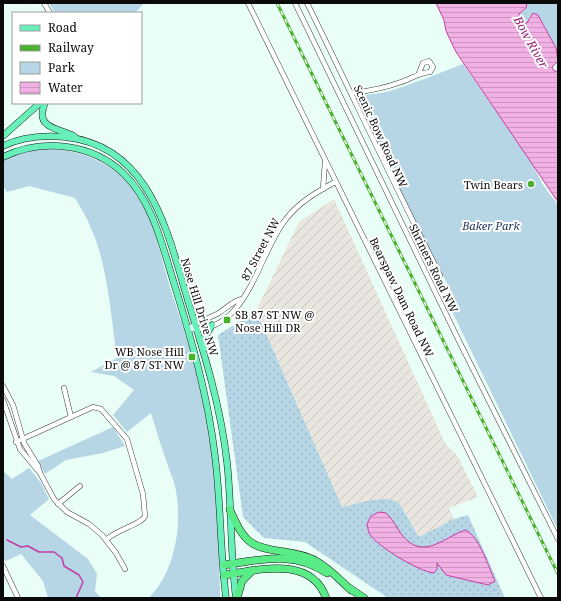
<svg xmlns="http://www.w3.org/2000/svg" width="561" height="601" viewBox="0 0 561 601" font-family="'Noto Serif',serif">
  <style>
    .industrial { fill: url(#industrial-furrows) }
    .grass { fill: url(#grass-dots) }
    .park { fill: #b6d6e5 }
    .water { fill: url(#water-rules); stroke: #c43da4 }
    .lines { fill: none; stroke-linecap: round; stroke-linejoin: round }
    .stream { stroke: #c43da4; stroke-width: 1.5 }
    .minor-casing { stroke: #3d3d3d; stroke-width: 5.5 }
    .major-casing { stroke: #1b1b1b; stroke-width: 7 }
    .highway-casing { stroke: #1b1b1b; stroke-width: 8 }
    .minor { stroke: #fff; stroke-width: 4.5 }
    .major { stroke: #67f0b9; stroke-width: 6 }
    .highway { stroke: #59eb85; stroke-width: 7 }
    .rail-casing { stroke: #47b12c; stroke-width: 3 }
    .rail { stroke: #fff; stroke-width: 1.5; stroke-dasharray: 4.5; stroke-linecap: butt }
    .poi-dot { fill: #47b12c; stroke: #fff; stroke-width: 1.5 }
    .labels { text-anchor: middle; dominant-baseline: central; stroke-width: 4; stroke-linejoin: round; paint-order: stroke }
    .street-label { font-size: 11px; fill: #0a0a0a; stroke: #fff }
    .poi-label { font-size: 11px; fill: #0a0a0a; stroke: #fff; text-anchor: end }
    .park-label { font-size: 11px; font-style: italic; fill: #20365d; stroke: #fff }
    .water-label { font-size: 12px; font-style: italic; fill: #931d72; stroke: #fff }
  </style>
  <defs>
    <pattern id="industrial-furrows" width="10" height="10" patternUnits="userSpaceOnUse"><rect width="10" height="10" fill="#e9e6df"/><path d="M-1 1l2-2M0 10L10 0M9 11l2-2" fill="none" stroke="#c6c4be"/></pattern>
    <pattern id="grass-dots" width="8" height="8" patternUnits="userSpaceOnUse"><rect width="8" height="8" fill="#b6d6e5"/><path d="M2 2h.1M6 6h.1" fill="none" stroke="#9bb6c3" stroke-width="1.8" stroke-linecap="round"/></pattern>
    <pattern id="water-rules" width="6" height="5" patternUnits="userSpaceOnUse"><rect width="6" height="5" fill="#f2b1e4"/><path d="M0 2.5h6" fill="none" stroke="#ce97c2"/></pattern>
  </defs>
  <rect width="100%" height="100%" fill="#e9fef6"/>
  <polygon class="industrial" points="334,199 445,443 458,457 478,497 449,508 454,519 419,537 399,503 395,501 383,499 342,507 256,311 299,222"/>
  <path class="grass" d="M256,311L342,507C358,504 385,493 399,503L419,537L454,519L468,515L505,598H388L305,542L264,538L243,517L218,335Z"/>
  <g class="park">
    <polygon points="49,3 144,3 135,13 55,13"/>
    <polygon points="527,3 558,3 558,54 541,20 531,16 527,23 522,23 519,20 519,14 525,10"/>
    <path d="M463,64L530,160L543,185L558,205V530L447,301L454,297L381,154L358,103L360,97C370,93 380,94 390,91C415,83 439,73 463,64Z"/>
    <path d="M42,149C79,148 114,162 136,193C154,219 160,254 169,284C180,319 193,354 201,391C216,459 219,529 220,598H149C176,570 183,523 175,486C173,478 169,470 167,463C161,446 156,430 151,413L127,432L113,415L134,390L114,376L91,372L117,358C111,317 108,266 91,228C87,218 81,208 75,198L29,186L7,192L3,186V160L20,153Z"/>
    <polygon points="113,427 125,446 103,453 66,460 45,474 38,461"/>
    <polygon points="29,468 41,483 49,499 30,515 88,559 97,574 95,591 101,598 48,598 43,581 21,554 6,561 3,558 3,471 12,479"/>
  </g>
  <g class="water">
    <polygon points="436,3 527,3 526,8 519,14 519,20 522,23 527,23 533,13 538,15 556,48 558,61 552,67 554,71 558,71 558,202 456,52 446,31 444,20"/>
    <path d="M379,512L386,513C393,519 396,527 402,535C423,561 443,538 465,530C479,535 489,568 495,581L488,585L450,576L446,575L437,563V569L434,573C420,572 376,546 369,533C368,531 368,527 367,524L371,516Z"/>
  </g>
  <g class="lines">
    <polyline class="stream" points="7,540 21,547 28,546 39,552 54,552 62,558 64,566 79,575 83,582 76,598"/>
    <defs>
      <g id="minor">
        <polyline points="44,3 50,13"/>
        <polyline points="248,3 541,598"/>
        <polyline points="295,3 459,341 558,539"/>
        <path d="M307,3C352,94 394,185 440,275"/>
        <path d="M352,93C369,91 385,88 401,82C411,79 418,73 430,72L433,67L429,61L423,63L419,73"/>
        <polyline points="323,189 325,162"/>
        <path d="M188,329C248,335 258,253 286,219C299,202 317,192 335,182"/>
        <path d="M188,329C197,322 207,319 217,314C226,309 232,301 242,299"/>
        <polyline points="3,386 13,405 24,443 38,466 40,473 54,499 67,512 89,524 102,535 116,553 125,569"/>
        <polyline points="64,388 71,417"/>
        <polyline points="3,400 20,449 40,473"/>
        <path d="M16,442L93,407L101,409L127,439L143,494L145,516C142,524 116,530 106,540"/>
        <polyline points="58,504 80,486"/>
        <polyline points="3,566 18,598"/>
      </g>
      <g id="major">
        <path d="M45,103C34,129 59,128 74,136"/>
        <polyline points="3,136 40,103"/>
        <path d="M3,146C22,137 44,135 65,137C152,146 168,235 189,304C205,356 221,408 227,462C232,507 230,553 236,598"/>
        <path d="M3,157C42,138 92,143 124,174C152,201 162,244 173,280C191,338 208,396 215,456C221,503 220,551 226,598"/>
        <polyline points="205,348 205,337 212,325"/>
      </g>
      <g id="highway">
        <path d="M230,510C235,521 241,536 252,543C267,553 297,550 316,561C329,568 340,580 351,590"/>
        <path d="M224,565C261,560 293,550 327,573"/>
        <path d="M224,575C258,570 311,555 326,598"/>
        <polyline points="349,588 364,598"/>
        <polyline points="237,598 242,581 252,571"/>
      </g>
    </defs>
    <use href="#minor" class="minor-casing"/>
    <use href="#major" class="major-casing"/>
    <use href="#highway" class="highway-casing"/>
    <use href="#minor" class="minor"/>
    <use href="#major" class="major"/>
    <use href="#highway" class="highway"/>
    <defs>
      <polyline id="rail" points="277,3 558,574"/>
    </defs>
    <use href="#rail" class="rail-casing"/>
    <use href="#rail" class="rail"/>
  </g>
  <g class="poi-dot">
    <circle cx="531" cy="184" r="4"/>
    <rect x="223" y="316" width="8" height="8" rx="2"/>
    <rect x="188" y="353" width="8" height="8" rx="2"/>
  </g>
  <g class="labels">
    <g class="street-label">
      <text transform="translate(381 136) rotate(65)">Scenic Bow Road NW</text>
      <text transform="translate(260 249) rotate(-62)">87 Street NW</text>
      <text transform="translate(434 268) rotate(64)">Shriners Road NW</text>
      <text transform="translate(402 297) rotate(64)">Bearspaw Dam Road NW</text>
      <text transform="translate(200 307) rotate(73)">Nose Hill Drive NW</text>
    </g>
    <g class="poi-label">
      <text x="523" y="184">Twin Bears</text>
      <text x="235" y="314" text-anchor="start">SB 87 ST NW @<tspan x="235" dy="13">Nose Hill DR</tspan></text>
      <text x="184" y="351">WB Nose Hill<tspan x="184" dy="13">Dr @ 87 ST NW</tspan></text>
    </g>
    <g class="park-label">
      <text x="491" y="225">Baker Park</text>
    </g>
    <g class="water-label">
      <text transform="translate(531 42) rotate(61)">Bow River</text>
    </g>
  </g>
  <rect width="561" height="601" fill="none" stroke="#0a0a0a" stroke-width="8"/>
  <rect x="12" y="12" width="130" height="92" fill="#ffffff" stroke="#9d9d9d"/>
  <rect x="20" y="25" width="20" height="6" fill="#67f0b9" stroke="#9d9d9d"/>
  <text x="48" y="32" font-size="12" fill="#0a0a0a">Road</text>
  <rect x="20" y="45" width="20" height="6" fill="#47b12c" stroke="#9d9d9d"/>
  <text x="48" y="52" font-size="12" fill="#0a0a0a">Railway</text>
  <rect x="20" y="62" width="20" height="12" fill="#b6d6e5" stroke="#9d9d9d"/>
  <text x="48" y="72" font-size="12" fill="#0a0a0a">Park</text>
  <rect x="20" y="82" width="20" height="12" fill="url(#water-rules)" stroke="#9d9d9d"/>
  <text x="48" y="92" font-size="12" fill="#0a0a0a">Water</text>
</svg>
